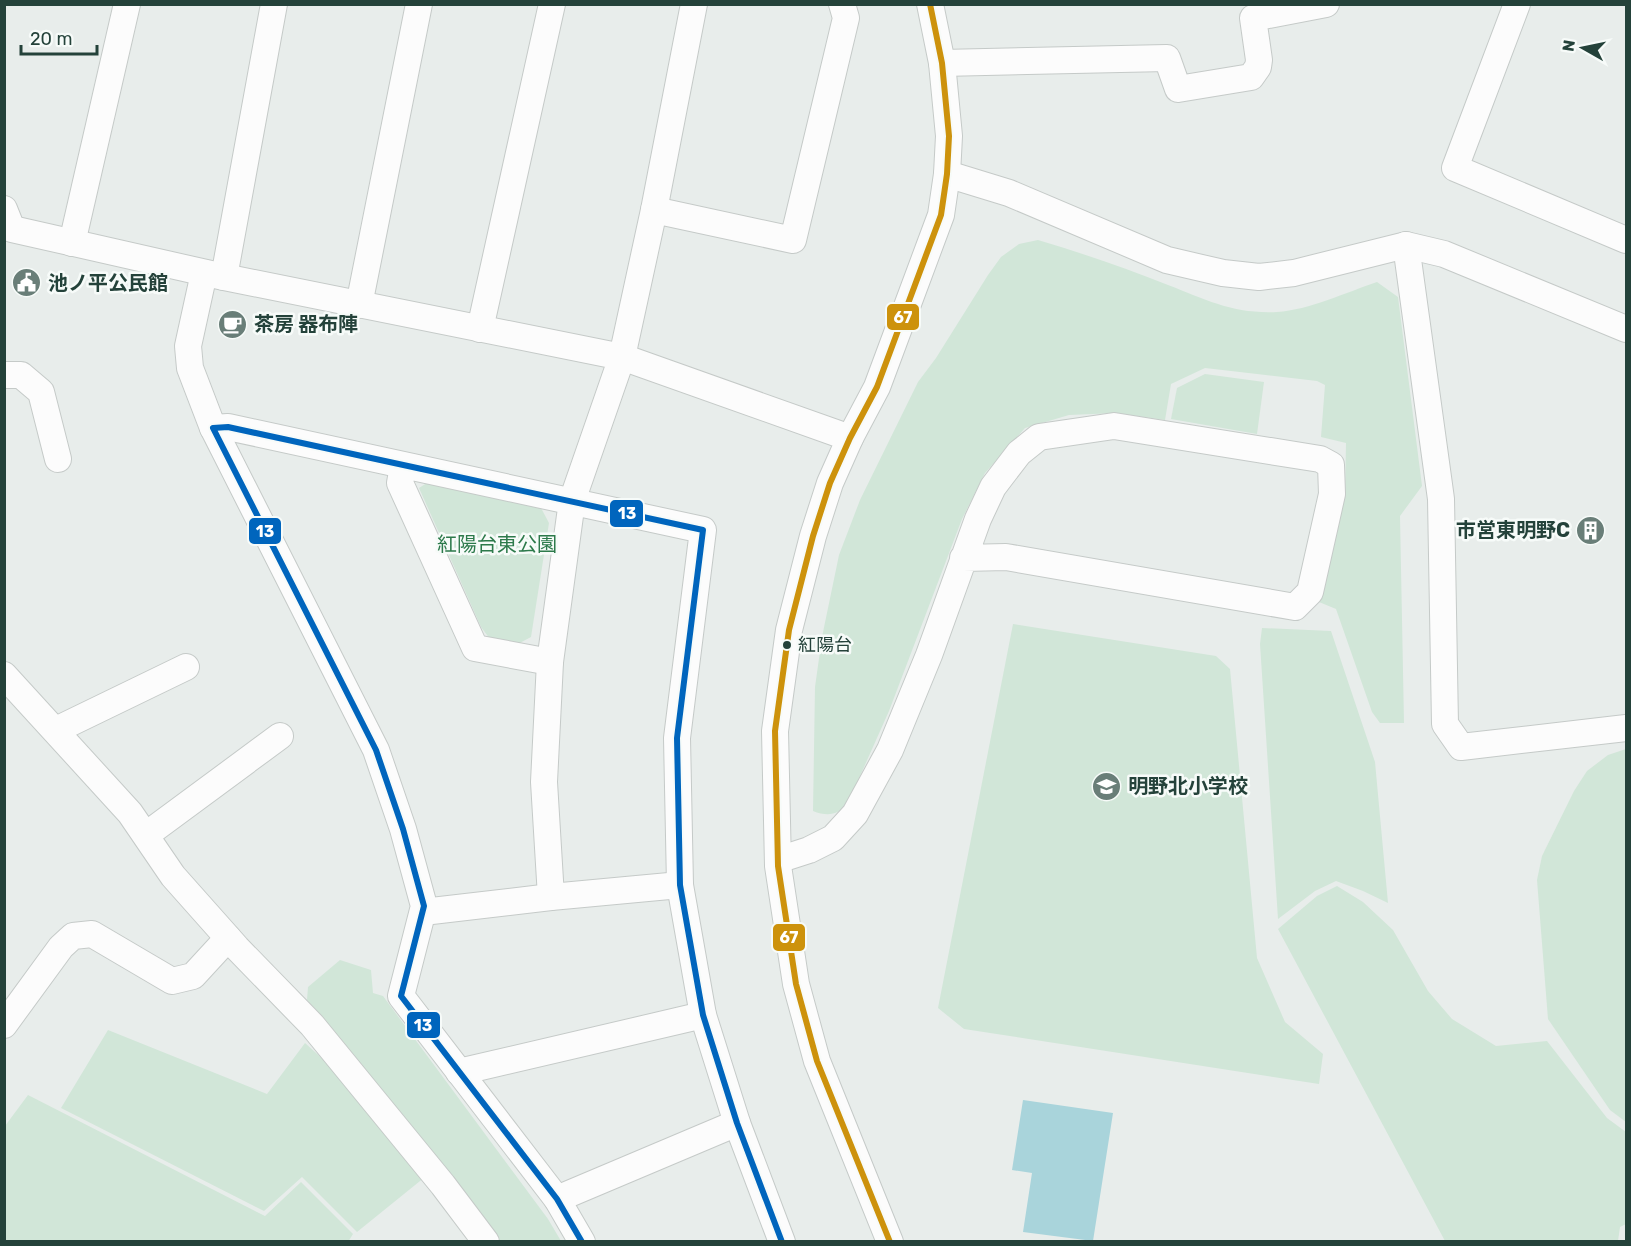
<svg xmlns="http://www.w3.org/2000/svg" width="1631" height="1246" viewBox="0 0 1631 1246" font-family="Rubik,'Noto Sans JP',sans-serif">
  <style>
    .green { fill: #d1e6d8 }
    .water { fill: #a9d4db }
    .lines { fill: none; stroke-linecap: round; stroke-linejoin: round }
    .minor-casing { stroke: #c5cac8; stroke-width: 28 }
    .minor { stroke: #fcfcfc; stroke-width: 26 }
    .bus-1-casing { stroke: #f7fbf9; stroke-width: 10 }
    .bus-2-casing { stroke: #f7fbf9; stroke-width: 10 }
    .bus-1 { stroke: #cd920c; stroke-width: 6 }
    .bus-2 { stroke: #0065bd; stroke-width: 6 }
    .bus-dot { fill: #24423a; stroke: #f7fbf9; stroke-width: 2 }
    .labels { text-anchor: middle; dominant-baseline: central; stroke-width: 5; stroke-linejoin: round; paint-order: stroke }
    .bus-label { font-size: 18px; fill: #24423a; stroke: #f7fbf9; text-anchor: start }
    .poi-label { font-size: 20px; font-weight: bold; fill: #24423a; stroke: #f7fbf9; text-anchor: start }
    .park-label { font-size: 20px; fill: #2d7a4b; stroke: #f7fbf9 }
    .line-badge { stroke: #f7fbf9; stroke-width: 2 }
    .badge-label { font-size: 16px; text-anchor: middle; font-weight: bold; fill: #fff }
  </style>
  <rect width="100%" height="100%" fill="#e8edeb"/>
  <g class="green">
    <path d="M1038,240C1082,253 1125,268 1168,285C1207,300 1233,314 1277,312C1309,310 1347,292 1377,282L1398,297L1422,486L1400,516L1404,723H1380L1372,712L1336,609L1319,602L1345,497L1346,443L1321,437L1325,385L1317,381L1205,368L1171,384L1165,420L1116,413L1069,415L1025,428L985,473L962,519L889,711L848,803C838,815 828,817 813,811L815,687L822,637L839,555L860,500L918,382L936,358L988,275L1001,257L1019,244Z"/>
    <polygon points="1205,374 1264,382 1257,434 1171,419 1177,388"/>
    <polygon points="433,479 540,506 549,523 531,637 514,646 490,639 481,627 419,488"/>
    <polygon points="1013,624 1216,656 1230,669 1257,958 1285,1022 1323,1054 1319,1084 964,1029 938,1008"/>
    <polygon points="1262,628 1331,631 1375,762 1388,903 1363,891 1336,881 1315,891 1278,919 1260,644"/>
    <polygon points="1626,749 1626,1122 1610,1110 1548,1019 1537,880 1542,856 1574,791 1587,771 1608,755"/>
    <polygon points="1337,886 1363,902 1393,930 1428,991 1452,1019 1496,1046 1547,1041 1607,1118 1626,1132 1626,1224 1620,1227 1618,1241 1445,1241 1278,929 1317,896"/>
    <polygon points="340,960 371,970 373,993 383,996 548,1219 561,1241 498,1241 307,1000 308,987"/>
    <polygon points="108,1030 267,1094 305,1043 346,1080 425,1177 357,1232 302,1177 264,1211 61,1108"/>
    <polygon points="28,1095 265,1216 301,1182 353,1234 348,1242 5,1241 5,1126"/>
  </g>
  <polygon class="water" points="1023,1100 1113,1113 1093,1241 1023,1232 1032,1173 1012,1170"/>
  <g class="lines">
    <defs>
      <g id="minor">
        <polyline points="1517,4 1455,168 1626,240"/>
        <polyline points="942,63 1167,58 1178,89 1251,77 1258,67 1259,60 1253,18 1326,4"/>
        <polyline points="947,174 1009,193 1167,260 1223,273 1259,277 1294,273 1406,245 1444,254 1626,329"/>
        <polyline points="4,209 12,229 224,277 622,357 850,438"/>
        <polyline points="654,210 793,240 846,18 842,4"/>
        <polyline points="72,243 127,4"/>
        <polyline points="1406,245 1441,499 1445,724 1461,747 1626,728"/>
        <polyline points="204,273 188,346 190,368 213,428"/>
        <polyline points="224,277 274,4"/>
        <polyline points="359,305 419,4"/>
        <polyline points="480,329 552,4"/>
        <polyline points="4,375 21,375 41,392 58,459"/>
        <polyline points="403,466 400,483 475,648 550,662"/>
        <polyline points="4,675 130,813 173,876 237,948 312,1025 443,1185 486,1242"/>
        <polyline points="56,730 186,667"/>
        <polyline points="146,835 280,736"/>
        <polyline points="778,860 809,850 833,838 855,814 890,750 929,655 978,519 993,487 1019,453 1039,437 1114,426 1320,459 1331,465 1332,494 1310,592 1295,607 1006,557 963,558"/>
        <polyline points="551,897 544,782 550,662 572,501 622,357 654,210 694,4"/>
        <polyline points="423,912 551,897 680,885"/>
        <polyline points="4,1025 61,947 73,936 92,934 172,981 193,976 228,938"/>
        <polyline points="459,1072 703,1015"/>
        <polyline points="557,1199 737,1123"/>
        <polyline points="582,1242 557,1199 401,996 424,906 403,829 376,750 213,428 228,427 703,530 677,738 680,885 703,1015 737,1123 782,1242"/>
        <polyline points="890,1242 817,1061 796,984 778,866 775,731 789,630 813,536 830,483 850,438 877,387 941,215 947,174 949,136 942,63 930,4"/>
      </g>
    </defs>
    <use href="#minor" class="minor-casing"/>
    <use href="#minor" class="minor"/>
    <defs>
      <polyline id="bus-1" points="890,1242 817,1061 796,984 778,866 775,731 789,630 813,536 830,483 850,438 877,387 941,215 947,174 949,136 942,63 930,4"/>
      <polyline id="bus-2" points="582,1242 557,1199 401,996 424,906 403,829 376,750 213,428 228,427 703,530 677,738 680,885 703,1015 737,1123 782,1242"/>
    </defs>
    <use href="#bus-1" class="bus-1-casing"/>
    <use href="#bus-2" class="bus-2-casing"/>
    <use href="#bus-1" class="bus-1"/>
    <use href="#bus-2" class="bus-2"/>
  </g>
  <defs>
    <symbol id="civic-disc" viewBox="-11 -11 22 22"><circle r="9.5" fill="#697e78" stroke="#f7fbf9"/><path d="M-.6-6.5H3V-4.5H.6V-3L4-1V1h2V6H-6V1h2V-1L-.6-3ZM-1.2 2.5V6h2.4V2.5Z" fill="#fff"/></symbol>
    <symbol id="cafe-disc" viewBox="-11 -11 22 22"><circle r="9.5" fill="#697e78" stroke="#f7fbf9"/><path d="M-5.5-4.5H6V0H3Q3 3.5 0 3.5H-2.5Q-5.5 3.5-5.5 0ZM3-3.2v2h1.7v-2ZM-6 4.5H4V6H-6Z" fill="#fff"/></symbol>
    <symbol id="building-disc" viewBox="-11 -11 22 22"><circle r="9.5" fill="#697e78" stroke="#f7fbf9"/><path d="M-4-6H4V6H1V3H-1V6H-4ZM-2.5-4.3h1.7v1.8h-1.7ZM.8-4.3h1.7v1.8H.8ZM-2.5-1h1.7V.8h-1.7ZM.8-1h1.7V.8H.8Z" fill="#fff"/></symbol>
    <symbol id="school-disc" viewBox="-11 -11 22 22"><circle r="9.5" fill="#697e78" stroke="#f7fbf9"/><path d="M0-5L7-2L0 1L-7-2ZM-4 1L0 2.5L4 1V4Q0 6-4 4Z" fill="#fff"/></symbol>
  </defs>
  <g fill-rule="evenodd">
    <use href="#civic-disc" x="10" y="266" width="33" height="33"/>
    <use href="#cafe-disc" x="216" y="308" width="33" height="33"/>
    <use href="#building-disc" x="1574" y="514" width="33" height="33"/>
    <use href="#school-disc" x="1090" y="770" width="33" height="33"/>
  </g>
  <circle class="bus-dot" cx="787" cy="645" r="5"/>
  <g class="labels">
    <g class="bus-label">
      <text x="798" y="645">紅陽台</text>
    </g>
    <g class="poi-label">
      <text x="48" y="283">池ノ平公民館</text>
      <text x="254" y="324">茶房 器布陣</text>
      <text x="1570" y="530" text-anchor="end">市営東明野C</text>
      <text x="1128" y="786">明野北小学校</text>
    </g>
    <g class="park-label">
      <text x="497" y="544">紅陽台東公園</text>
    </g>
  </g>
  <g class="line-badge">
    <rect x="886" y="303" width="34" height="28" rx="6" fill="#cd920c"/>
    <rect x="609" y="499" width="35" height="29" rx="6" fill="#0065bd"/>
    <rect x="248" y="517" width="34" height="28" rx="6" fill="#0065bd"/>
    <rect x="772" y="923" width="34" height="29" rx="6" fill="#cd920c"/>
    <rect x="406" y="1011" width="35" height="28" rx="6" fill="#0065bd"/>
  </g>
  <g class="badge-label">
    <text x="903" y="323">67</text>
    <text x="627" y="519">13</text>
    <text x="265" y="537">13</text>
    <text x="789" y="943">67</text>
    <text x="423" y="1031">13</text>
  </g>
  <rect width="1631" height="1246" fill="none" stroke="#24423a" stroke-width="12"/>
  <g transform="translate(1583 48) rotate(279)" stroke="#f7fbf9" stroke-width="4.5" paint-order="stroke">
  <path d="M0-4.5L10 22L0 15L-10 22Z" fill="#24423a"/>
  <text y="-9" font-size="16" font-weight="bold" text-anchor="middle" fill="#24423a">N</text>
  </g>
  <path d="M21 45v9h76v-9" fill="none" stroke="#24423a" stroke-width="3"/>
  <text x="30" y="45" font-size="18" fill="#24423a" stroke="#f7fbf9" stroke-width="4.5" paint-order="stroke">20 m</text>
</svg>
